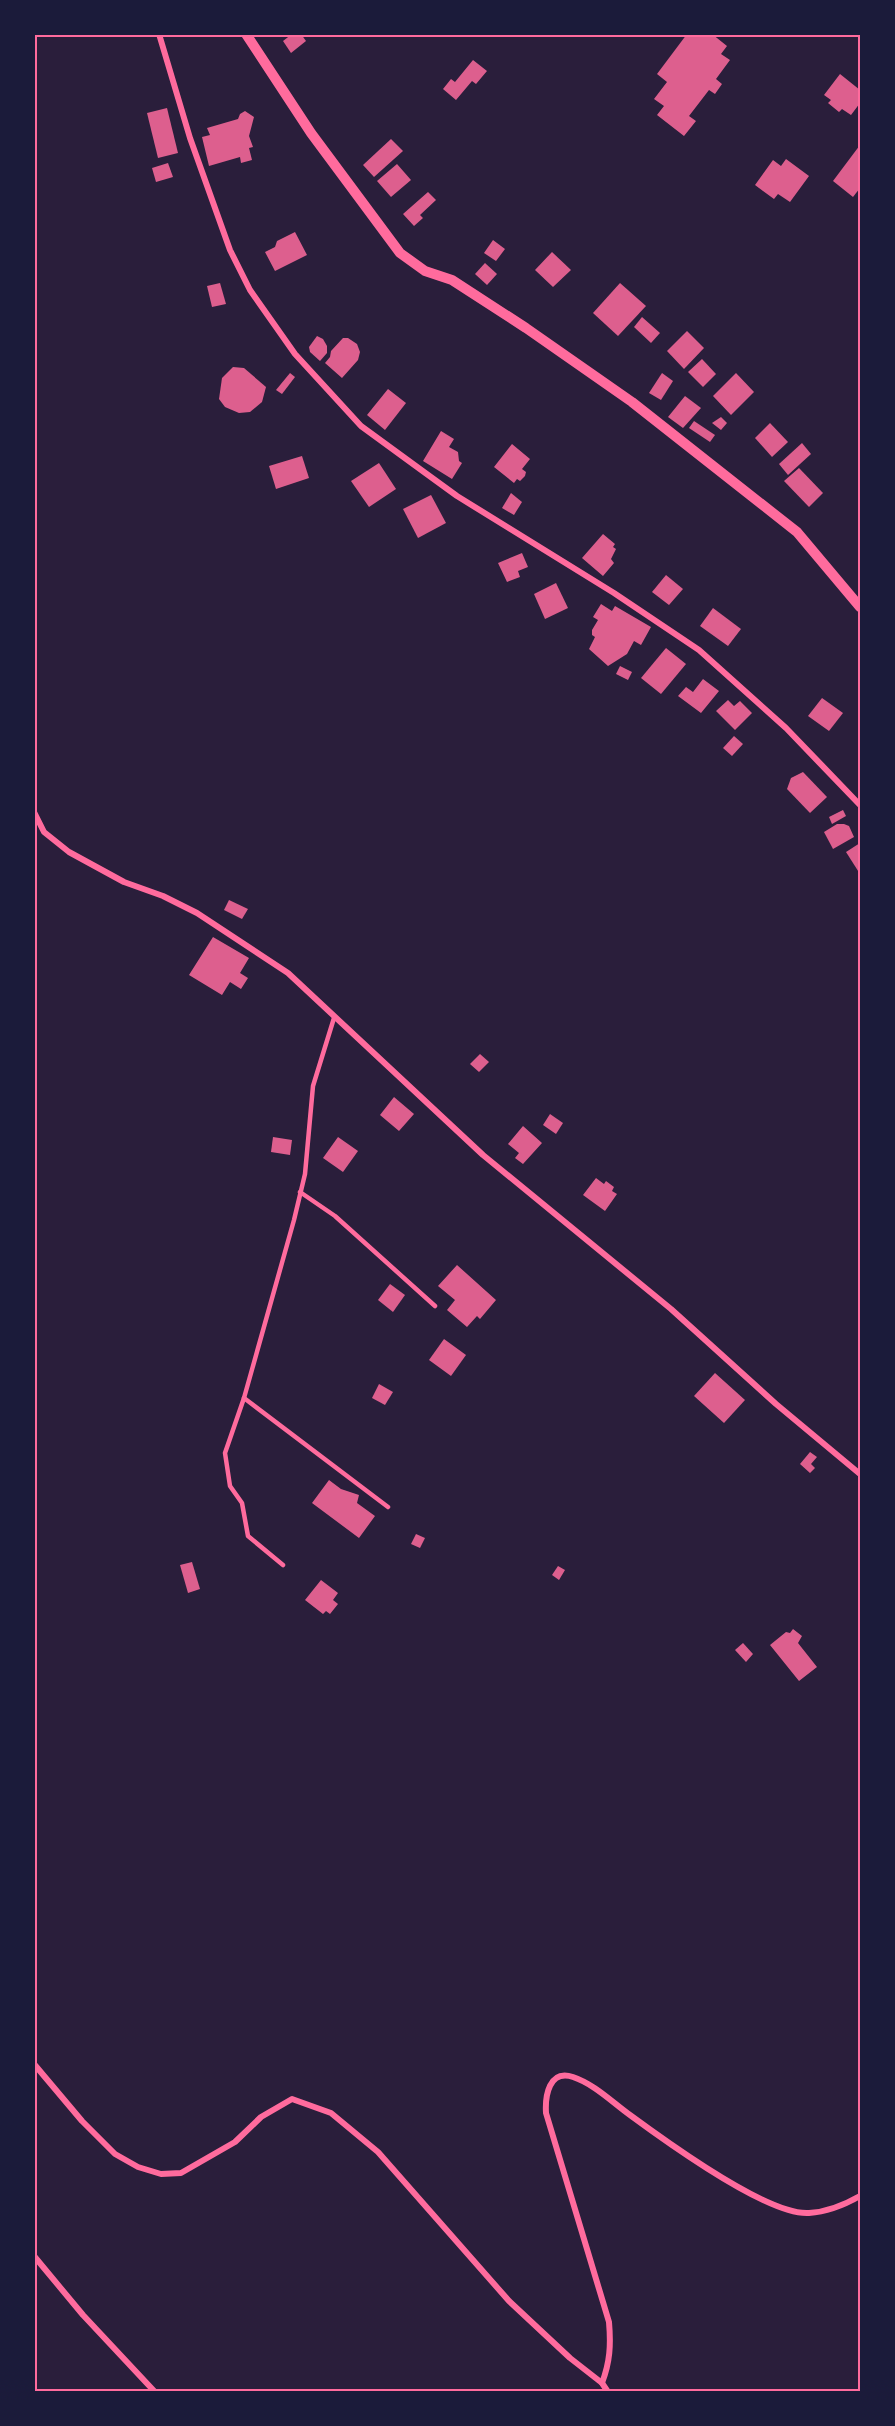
<svg xmlns="http://www.w3.org/2000/svg" width="895" height="2426" viewBox="0 0 895 2426" font-family="Lato,sans-serif">
  <style>
    .green { fill: #2a1e3b }
    .building { fill: #dd5f8e }
    .lines { fill: none; stroke-linecap: round; stroke-linejoin: round }
    .service { stroke: #ff6b9d; stroke-width: 4.5 }
    .minor { stroke: #ff6b9d; stroke-width: 6 }
    .tertiary { stroke: #ff6b9d; stroke-width: 10 }
    .neatline { fill: none; stroke: #ff6b9d; stroke-width: 2 }
  </style>
  <rect width="100%" height="100%" fill="#1b1b3a"/>
  <rect class="green" x="35" y="35" width="825" height="2356"/>
  <g class="building">
    <polygon points="292,34 301,34 306,41 291,53 283,41"/>
    <polygon points="687,34 712,34 727,46 721,54 730,60 716,79 722,84 715,94 709,90 689,116 696,121 684,136 657,115 664,106 654,99 667,82 657,74"/>
    <polygon points="473,60 487,71 476,84 472,81 456,100 443,89 451,79 455,82"/>
    <polygon points="840,74 860,90 860,103 851,115 842,109 839,112 828,103 831,100 824,95"/>
    <polygon points="167,108 178,153 158,158 147,113"/>
    <polygon points="245,111 254,117 249,136 253,147 249,148 252,160 241,163 240,157 209,166 202,137 210,135 207,128 238,119 240,114"/>
    <polygon points="391,139 403,151 374,177 363,165"/>
    <polygon points="860,145 860,188 853,197 833,181"/>
    <polygon points="786,159 809,176 790,202 778,194 774,199 755,185 773,160 781,166"/>
    <polygon points="168,163 173,177 156,182 152,168"/>
    <polygon points="397,164 411,180 391,197 377,181"/>
    <polygon points="428,192 436,200 420,215 423,218 414,226 403,214"/>
    <polygon points="295,232 307,255 275,271 265,252 275,247 277,241"/>
    <polygon points="493,240 505,249 496,261 484,253"/>
    <polygon points="552,252 571,270 553,287 535,270"/>
    <polygon points="485,263 497,274 487,285 475,274"/>
    <polygon points="220,283 226,304 212,307 207,286"/>
    <polygon points="620,283 646,306 618,336 593,313"/>
    <polygon points="642,317 660,333 651,343 634,327"/>
    <polygon points="687,331 704,348 684,369 667,351"/>
    <polygon points="317,336 323,339 327,346 327,353 320,361 310,352 309,347"/>
    <polygon points="343,338 348,338 357,344 360,352 358,360 342,378 325,363 330,357 331,351"/>
    <polygon points="702,359 716,374 703,387 688,372"/>
    <polygon points="233,367 244,368 266,387 262,402 250,412 239,413 225,407 219,399 222,378"/>
    <polygon points="290,373 295,377 282,394 276,390"/>
    <polygon points="662,373 673,381 661,400 649,393"/>
    <polygon points="736,373 754,392 731,415 713,396"/>
    <polygon points="388,389 406,403 385,430 367,415"/>
    <polygon points="685,396 701,408 683,428 668,417"/>
    <polygon points="721,417 727,423 721,430 712,423"/>
    <polygon points="694,421 715,435 710,442 689,428"/>
    <polygon points="770,423 788,442 772,457 755,438"/>
    <polygon points="441,431 454,439 449,447 458,452 459,461 462,463 452,479 423,461"/>
    <polygon points="802,443 811,454 788,475 779,464"/>
    <polygon points="512,444 530,459 522,469 526,472 525,476 520,481 517,479 514,483 494,467"/>
    <polygon points="302,456 309,478 276,489 269,466"/>
    <polygon points="379,463 396,489 369,507 351,481"/>
    <polygon points="799,468 823,493 809,507 784,481"/>
    <polygon points="511,493 522,502 514,515 502,508"/>
    <polygon points="431,495 446,523 418,538 403,509"/>
    <polygon points="603,534 615,544 613,547 616,549 611,559 614,563 603,576 582,558"/>
    <polygon points="522,553 528,567 518,571 520,577 507,582 498,563"/>
    <polygon points="666,575 683,589 669,605 652,592"/>
    <polygon points="556,583 568,608 545,619 534,594"/>
    <polygon points="601,604 612,611 615,606 651,627 641,645 634,641 627,654 608,666 589,649 595,637 592,635 592,630 598,620 593,617"/>
    <polygon points="713,608 741,629 728,646 700,626"/>
    <polygon points="666,648 686,664 661,694 641,678"/>
    <polygon points="620,666 632,672 628,680 616,674"/>
    <polygon points="703,679 719,691 701,713 678,696 686,687 693,692"/>
    <polygon points="822,698 843,713 829,731 808,716"/>
    <polygon points="728,700 734,706 740,701 752,713 735,730 716,711"/>
    <polygon points="734,736 743,744 732,756 723,748"/>
    <polygon points="803,772 827,797 810,813 787,789 791,778"/>
    <polygon points="843,810 846,816 832,824 829,817"/>
    <polygon points="837,824 844,824 849,826 854,837 833,849 824,832"/>
    <polygon points="860,843 860,874 846,852"/>
    <polygon points="229,900 248,909 242,919 224,910"/>
    <polygon points="213,937 249,958 240,973 248,978 241,989 230,982 222,995 189,975"/>
    <polygon points="480,1054 489,1062 479,1072 470,1064"/>
    <polygon points="394,1097 414,1114 399,1131 380,1115"/>
    <polygon points="550,1114 563,1123 556,1134 543,1125"/>
    <polygon points="523,1126 542,1143 523,1164 515,1158 519,1153 508,1144"/>
    <polygon points="273,1137 292,1140 290,1155 271,1152"/>
    <polygon points="338,1137 358,1151 343,1172 323,1158"/>
    <polygon points="596,1178 604,1184 606,1181 614,1187 612,1191 617,1194 605,1211 583,1195"/>
    <polygon points="457,1265 496,1300 480,1319 477,1316 467,1327 447,1310 455,1300 438,1286"/>
    <polygon points="390,1284 405,1295 393,1312 378,1300"/>
    <polygon points="444,1339 466,1355 451,1376 429,1360"/>
    <polygon points="715,1373 745,1400 724,1423 694,1396"/>
    <polygon points="379,1384 393,1392 385,1405 372,1398"/>
    <polygon points="810,1452 817,1457 811,1464 815,1468 810,1473 800,1464"/>
    <polygon points="329,1480 341,1489 359,1495 357,1503 375,1516 359,1538 312,1503"/>
    <polygon points="416,1534 425,1538 420,1548 411,1544"/>
    <polygon points="192,1562 200,1589 188,1593 180,1565"/>
    <polygon points="558,1566 565,1570 559,1580 552,1575"/>
    <polygon points="321,1580 338,1593 333,1600 338,1604 330,1614 326,1611 323,1614 305,1600"/>
    <polygon points="793,1629 802,1636 798,1643 817,1667 799,1681 770,1645 786,1632 790,1633"/>
    <polygon points="743,1643 753,1654 746,1662 735,1650"/>
  </g>
  <g class="lines">
    <g class="service">
      <polyline points="300,1192 335,1216 435,1306"/>
      <polyline points="244,1398 388,1507"/>
      <polyline points="283,1565 248,1536 242,1503 230,1486 225,1453 244,1398 294,1220 305,1174 313,1086 334,1018"/>
    </g>
    <g class="minor">
      <polyline points="159,34 190,138 230,250 250,290 295,354 361,426 424,472 457,496 614,593 699,650 786,728 860,805"/>
      <polyline points="34,812 44,832 69,852 124,882 163,896 197,913 288,973 483,1155 671,1309 776,1404 860,1474"/>
      <polyline points="34,2064 82,2121 115,2154 138,2167 161,2174 181,2173 235,2142 261,2117 292,2099 331,2113 378,2152 509,2301 570,2358 602,2383"/>
      <polyline points="34,2256 83,2315 155,2392"/>
      <path d="M608,2392L602,2383C610,2362 611,2345 609,2322L546,2113C545,2096 549,2069 573,2077C594,2084 612,2102 630,2115C664,2140 768,2216 809,2213C826,2212 846,2204 860,2196"/>
    </g>
    <polyline class="tertiary" points="246,34 311,133 400,253 425,271 452,280 526,328 632,402 797,532 860,607"/>
  </g>
  <rect width="895" height="2426" fill="none" stroke="#1b1b3a" stroke-width="72"/>
  <rect x="36" y="36" width="823" height="2354" class="neatline"/>
</svg>
